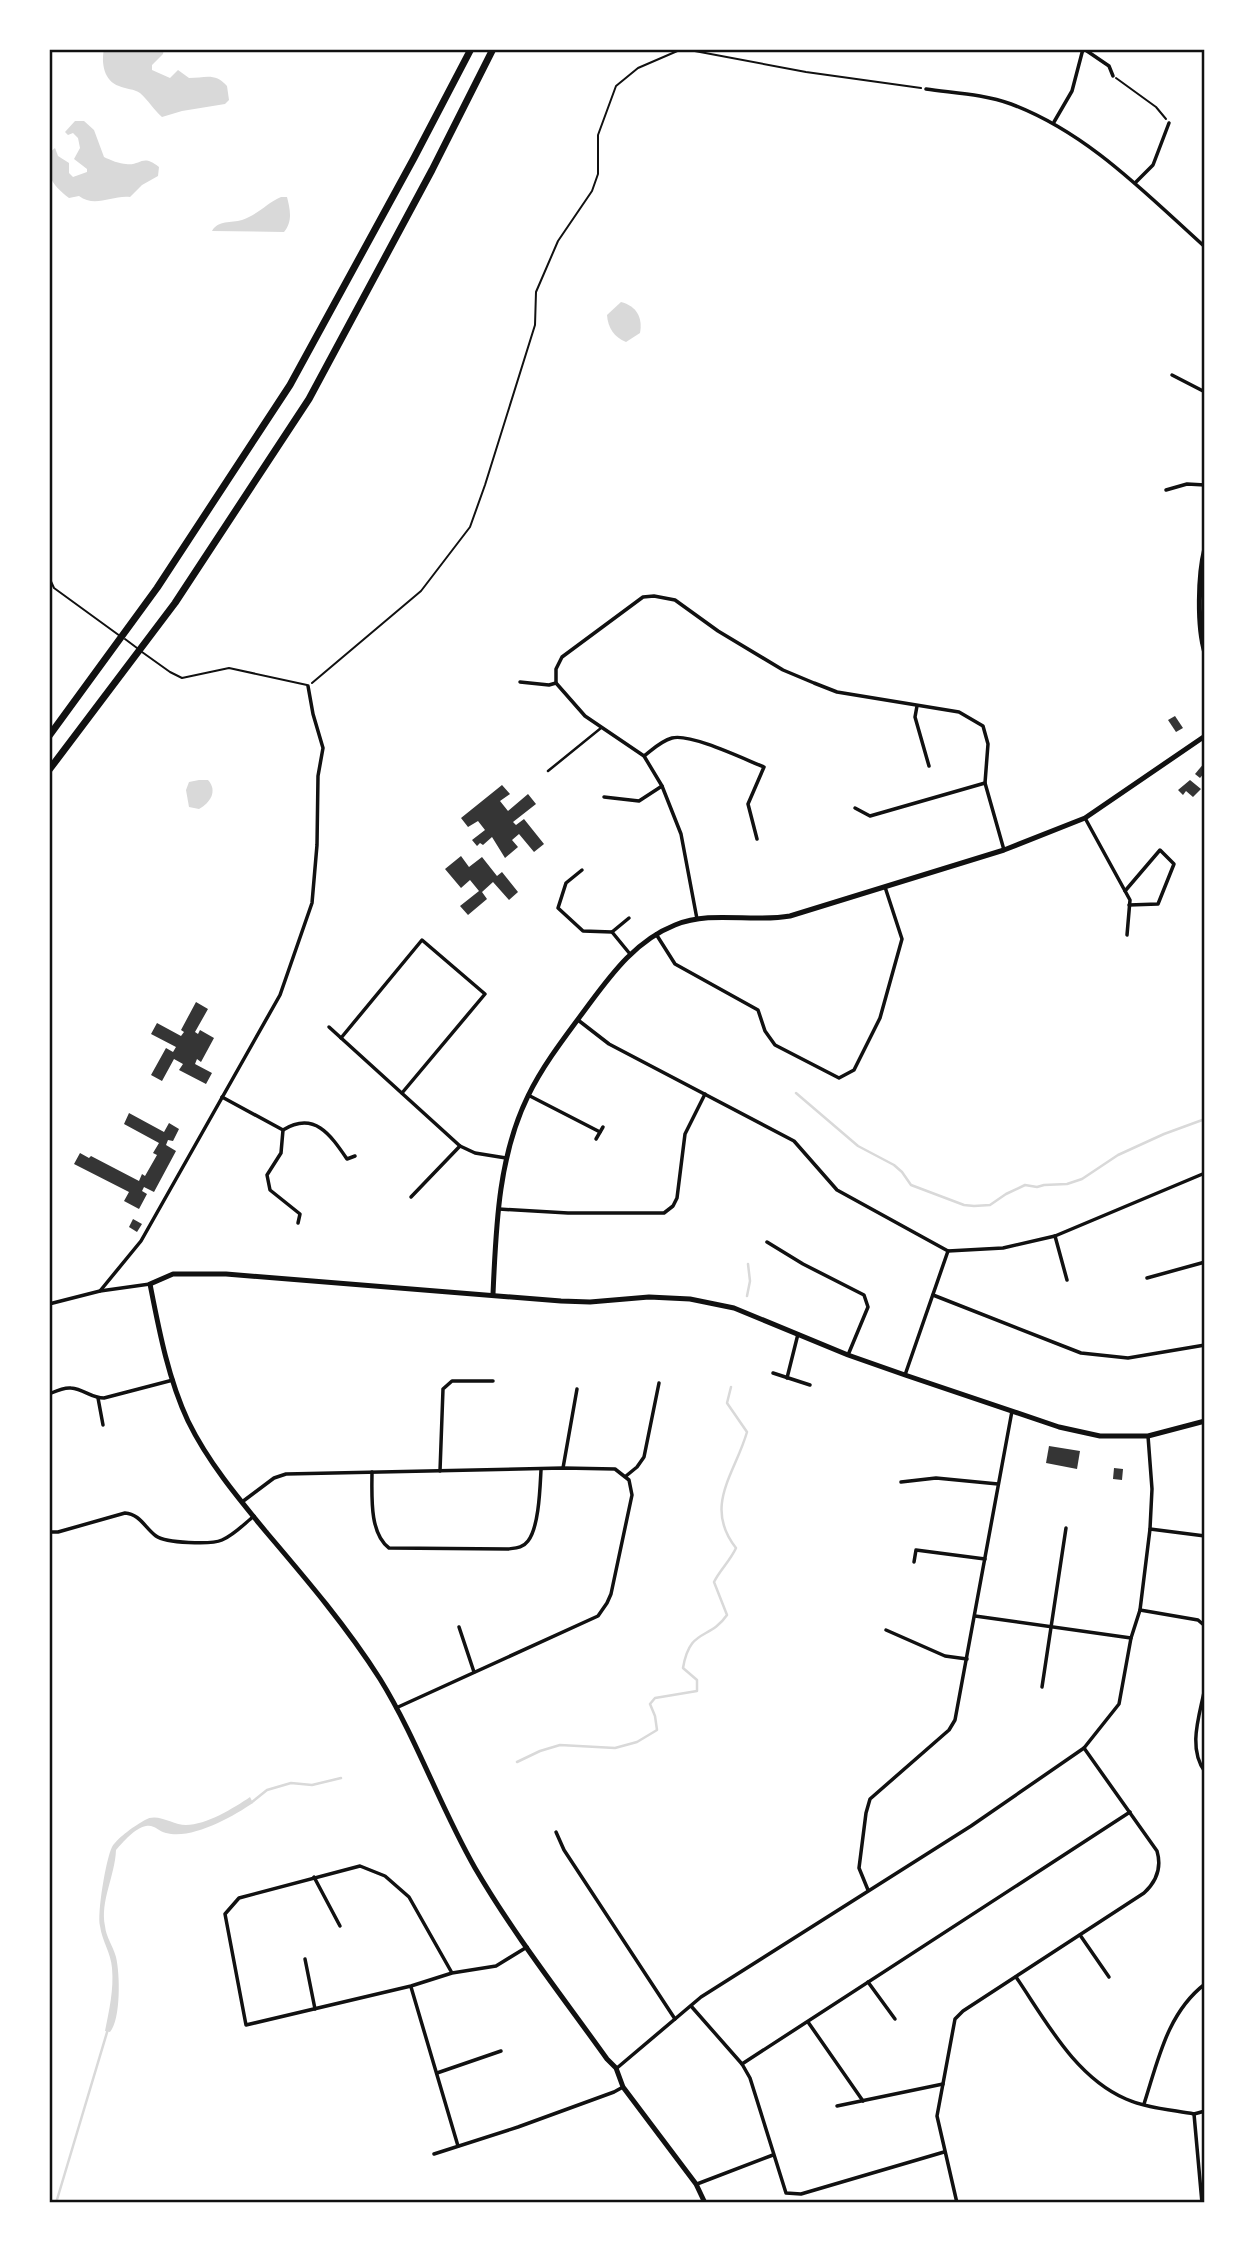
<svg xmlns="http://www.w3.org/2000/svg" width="1254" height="2252" viewBox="0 0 1254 2252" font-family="'Varela Round',sans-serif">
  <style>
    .water { fill: #d9d9d9 }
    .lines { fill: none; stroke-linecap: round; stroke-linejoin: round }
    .stream { stroke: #d9d9d9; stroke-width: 2.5 }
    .building { fill: #353535 }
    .path { stroke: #111; stroke-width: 2 }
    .service { stroke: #111; stroke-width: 2 }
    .pedestrian { stroke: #111; stroke-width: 2.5 }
    .minor { stroke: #111; stroke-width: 3.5 }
    .tertiary { stroke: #111; stroke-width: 5 }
    .motorway { stroke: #111; stroke-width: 7 }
    .neatline { fill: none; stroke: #111; stroke-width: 2.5 }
  </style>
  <rect width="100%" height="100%" fill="#fff"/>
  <g class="water">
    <path d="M104,49H164L163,54L152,65V70L170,78L178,70L189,78C205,78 215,72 227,86L229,100L225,104L182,111L162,117C154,110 148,100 140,93C135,89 125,89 119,86C104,81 101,63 104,49Z"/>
    <path d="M75,121H84L94,130L104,157C110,160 120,164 126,164C141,166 142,153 159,167L158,176L142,185L130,197C112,195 95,208 79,196L69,198C49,182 49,178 49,153L55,148L58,156L69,163V173L73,177L87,172V169L74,159L80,148L78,138L73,133L68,135L65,132Z"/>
    <path d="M281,197H287C290,209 293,221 284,232L212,231C218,220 231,223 242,220C259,214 267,203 281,197Z"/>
    <path d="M621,302C636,306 643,317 640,333L626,342C614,337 608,328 607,315Z"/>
    <path d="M199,780H208C218,791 210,803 199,809L189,807L186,790L189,782Z"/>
    <path d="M250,1797L253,1803C232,1817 192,1840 166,1833C158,1831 154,1824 146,1826C135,1828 123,1842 116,1850C115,1876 100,1901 105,1926C106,1937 113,1946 116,1957C120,1974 121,2019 110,2032L105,2031C109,2010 114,1990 112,1968C111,1953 102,1941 100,1926C97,1913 106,1859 112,1847C118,1837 136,1825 145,1820C157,1812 173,1825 186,1825C206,1825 234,1808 250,1797Z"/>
  </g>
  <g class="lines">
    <g class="stream">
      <polyline points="796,1093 858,1146 894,1165 902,1172 911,1185 964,1205 974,1206 990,1205 1006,1194 1025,1185 1037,1187 1044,1185 1067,1184 1082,1179 1118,1155 1164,1134 1205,1119"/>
      <polyline points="747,1296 750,1281 748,1264"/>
      <path d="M517,1762L540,1751L560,1745L615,1748L637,1742L657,1730L655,1716L650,1704L655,1698L697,1691V1680L683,1668C690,1627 709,1641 727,1615L714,1582C720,1570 730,1561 736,1548C703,1506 735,1474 747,1432L727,1403L731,1387"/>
      <polyline points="252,1802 267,1790 291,1783 312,1785 341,1778"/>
      <polyline points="56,2203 108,2029"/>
    </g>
  </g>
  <g class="building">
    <polygon points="1175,716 1183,728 1176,732 1168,720"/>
    <polygon points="1205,762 1205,772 1200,778 1195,774"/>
    <polygon points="1190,780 1201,789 1193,797 1186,791 1183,795 1178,790"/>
    <polygon points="502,785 510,794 500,801 508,811 528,794 536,804 513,822 516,825 524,819 544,844 534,852 519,834 512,840 518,847 505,858 492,837 483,845 480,843 477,846 472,840 485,830 478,821 468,827 461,818"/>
    <polygon points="461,856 469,867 482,857 497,876 502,872 518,892 509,900 493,882 482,892 487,899 468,915 460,906 479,891 470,880 461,888 445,869"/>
    <polygon points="196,1002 208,1009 195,1032 198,1034 200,1030 214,1038 201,1062 197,1059 195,1064 212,1073 206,1084 179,1070 183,1064 174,1059 162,1081 151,1075 166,1048 173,1052 176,1047 151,1034 157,1023 181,1036 184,1032 181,1030"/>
    <polygon points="129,1113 164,1132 169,1123 179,1129 173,1141 168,1140 166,1145 176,1151 154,1192 144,1187 142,1191 147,1194 139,1209 124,1201 129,1192 74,1164 80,1153 89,1158 91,1156 139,1181 142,1174 145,1176 157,1155 153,1153 159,1143 124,1124"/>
    <polygon points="133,1219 142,1224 137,1232 129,1227"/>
    <polygon points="1049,1446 1080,1451 1077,1469 1046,1463"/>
    <polygon points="1114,1468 1123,1469 1122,1480 1113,1479"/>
  </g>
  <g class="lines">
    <g class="path">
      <polyline points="684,49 806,72 921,88"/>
      <polyline points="1116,78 1156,107 1166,119"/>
      <polyline points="312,683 421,591 470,527 485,485 535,325 536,292 558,241 592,191 598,174 598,135 616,86 638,68 682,49"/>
    </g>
    <g class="service">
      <polyline points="49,577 54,588 120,636"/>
      <polyline points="125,639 137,648"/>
      <polyline points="142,652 170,672 182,678 229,668 307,685"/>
    </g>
    <polyline class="pedestrian" points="548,771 601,728"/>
    <g class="minor">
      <polyline points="1084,49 1109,66 1113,76"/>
      <path d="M926,89C954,93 984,94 1011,104C1088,133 1145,193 1205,247"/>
      <polyline points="1054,122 1072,91 1083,49"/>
      <polyline points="1135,183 1153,165 1169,123"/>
      <polyline points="1172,375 1205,392"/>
      <polyline points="1166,490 1187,484 1205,485"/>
      <polyline points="520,682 549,685 556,683"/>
      <polyline points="917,706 915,717 929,766"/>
      <path d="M644,756C653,749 661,741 672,738C690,733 744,759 764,767L748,804L757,839"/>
      <polyline points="604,797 639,801 662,786"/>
      <polyline points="855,808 870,816 985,783"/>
      <polyline points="1085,818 1130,900 1127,935"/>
      <polyline points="582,870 566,883 558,908 583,931 612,932 630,954"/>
      <polyline points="1125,891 1160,850 1174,864 1158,904 1129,905"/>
      <polyline points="697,919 681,834 662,786 644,756 585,716 556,683 556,669 562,657 643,597 654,596 675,600 718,631 783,670 814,683 837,692 959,712 983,726 988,744 985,783 1004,850"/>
      <polyline points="612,932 629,918"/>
      <polyline points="656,934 675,964 758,1010 765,1031 775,1045 839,1078 854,1070 880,1018 902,939 885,887"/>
      <polyline points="578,1020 609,1044 794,1141 837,1190 948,1251 1003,1248 1055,1236 1205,1173"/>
      <polyline points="329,1027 460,1146 475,1153 506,1158"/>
      <polyline points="341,1038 422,940 485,994 402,1093"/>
      <polyline points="528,1095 600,1132"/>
      <path d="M222,1097L283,1130C314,1111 330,1134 347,1159L355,1156"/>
      <polyline points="283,1130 281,1153 267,1175 270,1190 300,1214 298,1223"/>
      <polyline points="596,1139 603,1127"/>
      <polyline points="411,1197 460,1146"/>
      <polyline points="499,1209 568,1213 664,1213 673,1206 677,1198 685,1134 705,1094"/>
      <polyline points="1055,1236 1067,1280"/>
      <polyline points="767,1242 803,1264 864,1295 868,1307 848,1355"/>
      <polyline points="1147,1278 1205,1262"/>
      <polyline points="100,1291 141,1241 280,995 312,903 317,845 318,776 323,748 313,714 308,686"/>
      <polyline points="933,1295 1081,1353 1128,1358 1205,1345"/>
      <polyline points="49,1304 100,1291 150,1284"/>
      <polyline points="773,1373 810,1385"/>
      <polyline points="905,1375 948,1251"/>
      <polyline points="787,1378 798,1334"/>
      <path d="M49,1394C56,1391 64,1387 71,1388C84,1389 91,1398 104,1398L173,1380"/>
      <polyline points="98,1398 103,1425"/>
      <polyline points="563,1468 577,1389"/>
      <polyline points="440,1471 443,1389 452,1381 493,1381"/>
      <path d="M372,1472C372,1495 369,1533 389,1548L508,1549C515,1548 523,1548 528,1541C539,1527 540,1488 541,1470"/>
      <polyline points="626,1476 637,1467 644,1457 659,1383"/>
      <polyline points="901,1482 936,1478 998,1484"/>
      <polyline points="242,1502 274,1478 286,1474 563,1468 615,1469 629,1480 632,1495 611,1594 607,1603 598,1616 396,1708"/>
      <polyline points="1150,1529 1205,1536"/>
      <path d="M49,1532H58L125,1513C140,1514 145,1528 156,1536C166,1543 211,1545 222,1540C234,1535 244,1524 254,1516"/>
      <polyline points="914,1562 916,1550 985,1559"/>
      <polyline points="1140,1610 1198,1620 1205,1626"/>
      <polyline points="975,1616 1131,1638"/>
      <polyline points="459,1627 474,1672"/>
      <polyline points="886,1630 945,1656 967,1659"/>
      <polyline points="1042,1687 1066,1528"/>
      <path d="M1205,1687C1200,1715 1187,1747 1205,1772"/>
      <polyline points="556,1832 564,1850 675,2019"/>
      <polyline points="314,1877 340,1926"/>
      <polyline points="868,1890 859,1868 866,1813 870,1799 949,1730 955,1720 1012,1411"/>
      <polyline points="1080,1935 1109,1977"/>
      <polyline points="305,1959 315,2009"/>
      <polyline points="452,1973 409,1897 385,1876 360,1866 239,1898 225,1914 246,2025 411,1986 452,1973 496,1966 527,1947"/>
      <path d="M1016,1977C1046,2021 1075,2077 1126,2099C1146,2108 1173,2110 1194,2114L1205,2111"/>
      <polyline points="868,1982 895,2019"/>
      <polyline points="411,1987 458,2146"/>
      <polyline points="691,2006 742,2064 750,2078 786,2193 801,2194 944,2152"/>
      <polyline points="808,2022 863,2101"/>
      <polyline points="742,2064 1130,1812"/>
      <polyline points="617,2068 701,1997 971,1826 1084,1748 1119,1704 1131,1638 1140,1610 1150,1529 1152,1489 1148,1436"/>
      <polyline points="437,2073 501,2051"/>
      <path d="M1144,2104C1158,2061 1167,2013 1205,1984"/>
      <polyline points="837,2106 943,2084"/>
      <polyline points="1194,2114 1202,2203"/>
      <polyline points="434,2154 518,2127 614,2092 623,2087"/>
      <polyline points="697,2184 773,2155"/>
      <path d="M957,2203L937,2116L955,2019L963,2011L1144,1893C1156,1882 1162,1868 1157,1851L1084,1748"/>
    </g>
    <g class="tertiary">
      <path d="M1205,548C1198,575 1197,627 1205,653"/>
      <path d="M493,1294C496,1228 498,1157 528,1096C544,1063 568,1033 590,1003C613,972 637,940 675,925C712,910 752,923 790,916L1004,850L1085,818L1205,736"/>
      <path d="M705,2203L696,2184L623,2087L616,2068L607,2059C562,1996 514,1935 475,1868C440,1807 417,1739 380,1679C347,1627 307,1580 267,1533C238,1498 208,1462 188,1421C168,1378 159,1330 150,1284L173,1274H226L561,1301L590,1302L649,1297L690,1299L734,1308L848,1355L905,1375L1059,1427L1100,1436H1148L1205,1421"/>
    </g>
    <g class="motorway">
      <polyline points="49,736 157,588 290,385 414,158 471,49"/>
      <polyline points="49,770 175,603 309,399 432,170 493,49"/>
    </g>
  </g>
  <rect width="1254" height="2252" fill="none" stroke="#ffffff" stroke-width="102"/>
  <rect x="51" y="51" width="1152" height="2150" class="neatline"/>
</svg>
